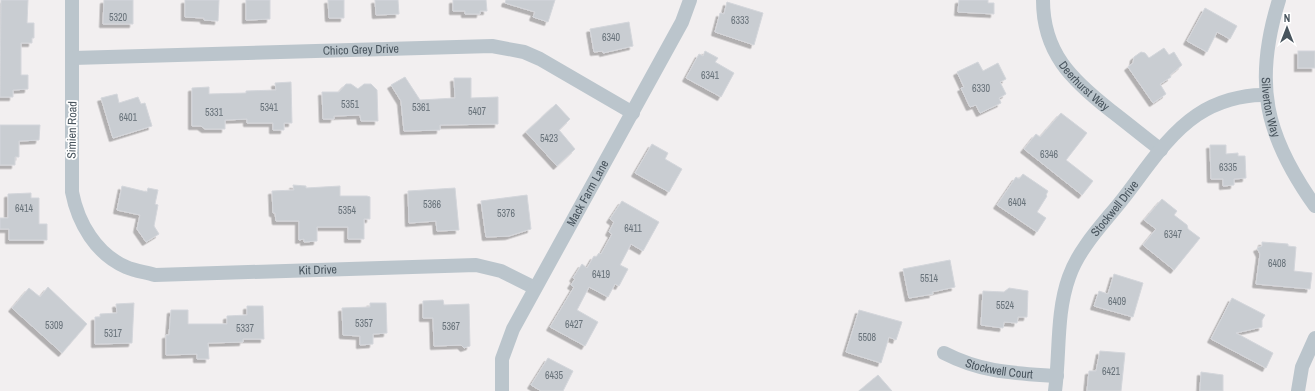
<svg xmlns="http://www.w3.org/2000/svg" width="1315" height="391" viewBox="0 0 1315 391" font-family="'Archivo Narrow',sans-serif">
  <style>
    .building { fill: #c9cdd2; stroke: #d4d6db; filter: url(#shadow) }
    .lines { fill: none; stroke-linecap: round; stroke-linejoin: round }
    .minor { stroke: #bbc5cc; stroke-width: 14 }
    .labels { text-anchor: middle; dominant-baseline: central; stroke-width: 3.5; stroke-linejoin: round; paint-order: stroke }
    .number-label { font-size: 10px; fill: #68727a }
    .street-label { font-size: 12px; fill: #48545d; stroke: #fff }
  </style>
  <defs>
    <filter id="shadow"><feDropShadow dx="-3.5" dy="3.5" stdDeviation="0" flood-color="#0004"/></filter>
  </defs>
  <rect width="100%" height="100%" fill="#f2eff0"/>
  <g class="building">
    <polygon points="1,0 28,0 27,23 34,23 34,38 32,38 32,43 21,43 21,75 28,75 28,89 13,90 13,97 0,97"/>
    <polygon points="104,0 133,0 133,24 103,24"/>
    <polygon points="185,0 219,0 218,21 204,20 204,18 185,17"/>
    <polygon points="246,0 270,0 270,19 246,20"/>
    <polygon points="328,0 344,0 344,18 329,18"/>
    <polygon points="375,0 398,0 399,14 376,15"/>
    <polygon points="453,0 486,0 487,11 480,11 480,14 465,14 465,11 453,11"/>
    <polygon points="506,0 555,0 548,22 533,17 535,12 505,3"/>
    <polygon points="959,0 988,0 988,3 994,3 994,14 958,12"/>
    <polygon points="727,2 763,13 754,45 715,32 720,13 724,14"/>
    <polygon points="1205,8 1237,26 1230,39 1217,32 1207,52 1187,41"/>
    <polygon points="629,22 633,46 603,53 603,51 594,52 590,29"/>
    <polygon points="1164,48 1169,55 1174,52 1182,65 1170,75 1171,77 1160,84 1166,94 1153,103 1128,67 1133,63 1134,57 1141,52 1145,53 1149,58"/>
    <polygon points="705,51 718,58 715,62 734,73 721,97 686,78 699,54 703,56"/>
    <rect x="1298" y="51" width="17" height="17"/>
    <polygon points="978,62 983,71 998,63 1006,79 1000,82 1006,94 999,98 1001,103 980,113 976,105 970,107 961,88 964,87 957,72"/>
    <polygon points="405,77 420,100 455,98 454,78 471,78 471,98 498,97 498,124 440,125 440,130 404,131 401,101 391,85"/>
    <polygon points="291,82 292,123 284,123 284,130 273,130 273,123 247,123 247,119 225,120 225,129 205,129 201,126 192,126 192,88 209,87 209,94 246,93 246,91 276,90 275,83"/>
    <polygon points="346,84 351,84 358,89 364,84 371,84 377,90 378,121 361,121 360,115 334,116 334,119 323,119 322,92 339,92"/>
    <polygon points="117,94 119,103 138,97 141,104 145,103 152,126 113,138 101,98"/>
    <polygon points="556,104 570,119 559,130 575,149 557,166 526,132"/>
    <polygon points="1061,113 1087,133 1066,160 1093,181 1082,195 1024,149 1036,134 1040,137"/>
    <polygon points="0,125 40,125 39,140 19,141 19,157 15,157 15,165 0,165"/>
    <polygon points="652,144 668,153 665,159 682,169 669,192 635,173"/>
    <polygon points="1210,145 1226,145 1226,154 1238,153 1238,156 1245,156 1246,178 1234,179 1234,185 1223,186 1223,179 1211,179"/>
    <polygon points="1023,174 1048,191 1046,195 1047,196 1037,212 1046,218 1037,232 997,205 1016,177 1019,179"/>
    <polygon points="293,185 306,186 306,188 340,186 340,196 367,196 370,197 370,219 364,219 364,239 348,239 348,227 317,227 317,241 304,242 304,239 299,240 299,221 276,221 275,213 273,213 272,191 294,190"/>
    <polygon points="122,186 147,192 148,188 158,190 155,204 158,205 154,226 159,234 146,242 137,229 140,215 117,210"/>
    <polygon points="455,188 459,230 437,231 436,221 409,223 408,191"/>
    <polygon points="31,193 31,198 39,198 39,224 47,224 47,240 9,240 9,229 0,229 0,218 8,218 8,194"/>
    <polygon points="527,195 531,229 509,236 486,237 481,201"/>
    <polygon points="1162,199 1177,211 1174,215 1187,225 1188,229 1200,238 1174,270 1143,245 1156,229 1144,220"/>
    <polygon points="622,201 659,222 643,251 631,244 620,265 628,269 619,286 615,284 608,297 589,287 577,310 598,322 585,346 550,327 574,287 571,285 575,279 573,278 582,264 587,268 594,256 596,257 599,253 601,254 612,234 609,232 614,222 610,219"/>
    <polygon points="1262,242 1288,244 1288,246 1296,247 1294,271 1312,273 1310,289 1256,284 1260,254 1257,248 1262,246"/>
    <polygon points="950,260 955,287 932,292 933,294 909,298 903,269"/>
    <polygon points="1114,274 1143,283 1133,317 1094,306 1099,291 1108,294"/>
    <polygon points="48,287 87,324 62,353 12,308 29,288 40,297"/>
    <polygon points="1009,288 1028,291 1027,317 1018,317 1017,323 1004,322 1003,328 981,325 983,291 1004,292"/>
    <polygon points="1232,298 1265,315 1262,320 1262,327 1236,333 1273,353 1266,368 1211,339"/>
    <polygon points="443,300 444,305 469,304 470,346 464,348 461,345 434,346 433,318 423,318 423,301"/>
    <polygon points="134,303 132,343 95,344 95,317 100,317 100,314 117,313 116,304"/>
    <polygon points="370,303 386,303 387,333 373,334 373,344 360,345 360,336 343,335 342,308 370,307"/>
    <polygon points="247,306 263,306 264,339 243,339 243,342 208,343 209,359 197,359 197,354 166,355 166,335 169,335 171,310 188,310 188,324 227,324 227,316 247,315"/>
    <polygon points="859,310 902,322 896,340 889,337 881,363 846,352"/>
    <polygon points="1100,351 1125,353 1121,391 1087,391 1089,371 1096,371"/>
    <polygon points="548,358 573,371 563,391 541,391 531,385"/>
    <polygon points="1201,372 1223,375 1223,391 1200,391"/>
    <polygon points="878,375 892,391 859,391"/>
  </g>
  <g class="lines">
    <g class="minor">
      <path id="s1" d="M72,0V192C78,223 96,254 126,267C135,271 145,272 155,275L476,265L501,271L535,288"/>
      <path id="s2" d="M1043,0C1043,53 1072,80 1110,110C1127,123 1144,137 1161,150"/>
      <path id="s3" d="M1279,0C1253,83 1265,136 1315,206"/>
      <path id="s4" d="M73,58L492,46L524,52L540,59L633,113"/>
      <path id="s5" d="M944,353C983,373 1014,373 1057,376"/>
      <path id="s6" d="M502,391V359L513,329L682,22L690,0"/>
      <path id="s7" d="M1055,391C1060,354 1056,313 1069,277C1079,248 1103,224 1122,200C1145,171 1166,136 1197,115C1216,102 1243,94 1266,95"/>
      <polyline points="1298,391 1302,367 1315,338"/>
    </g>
  </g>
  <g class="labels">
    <g class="number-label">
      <text x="118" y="17">5320</text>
      <text x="740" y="20">6333</text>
      <text x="611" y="37">6340</text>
      <text x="710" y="75">6341</text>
      <text x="981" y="88">6330</text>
      <text x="350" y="104">5351</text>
      <text x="269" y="107">5341</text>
      <text x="421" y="107">5361</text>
      <text x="477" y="111">5407</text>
      <text x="214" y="112">5331</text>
      <text x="128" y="117">6401</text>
      <text x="549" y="138">5423</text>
      <text x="1049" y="154">6346</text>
      <text x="1228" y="167">6335</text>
      <text x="1017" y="202">6404</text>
      <text x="432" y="204">5366</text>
      <text x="24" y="208">6414</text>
      <text x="347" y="210">5354</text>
      <text x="506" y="213">5376</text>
      <text x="633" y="228">6411</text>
      <text x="1173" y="234">6347</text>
      <text x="1277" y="263">6408</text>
      <text x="601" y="274">6419</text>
      <text x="929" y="278">5514</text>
      <text x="1117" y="301">6409</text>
      <text x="1005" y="305">5524</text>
      <text x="364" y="323">5357</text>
      <text x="574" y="324">6427</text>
      <text x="54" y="325">5309</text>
      <text x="451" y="326">5367</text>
      <text x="245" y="328">5337</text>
      <text x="113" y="333">5317</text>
      <text x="867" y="337">5508</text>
      <text x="1111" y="371">6421</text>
      <text x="554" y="375">6435</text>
    </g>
    <g class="street-label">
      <text stroke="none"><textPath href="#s4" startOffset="288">Chico Grey Drive</textPath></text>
      <text stroke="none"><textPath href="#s2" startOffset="99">Deerhurst Way</textPath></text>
      <text stroke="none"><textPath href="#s3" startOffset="109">Silverton Way</textPath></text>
      <text transform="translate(72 130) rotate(-89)">Simien Road</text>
      <text stroke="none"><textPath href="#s6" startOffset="219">Mack Farm Lane</textPath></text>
      <text stroke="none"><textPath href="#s7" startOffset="198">Stockwell Drive</textPath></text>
      <text stroke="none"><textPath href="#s1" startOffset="481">Kit Drive</textPath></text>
      <text stroke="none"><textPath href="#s5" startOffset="58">Stockwell Court</textPath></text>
    </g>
  </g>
  <g transform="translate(1287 28)" stroke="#ffffff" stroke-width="3" paint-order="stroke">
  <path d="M0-3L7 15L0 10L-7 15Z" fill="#48545d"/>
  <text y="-6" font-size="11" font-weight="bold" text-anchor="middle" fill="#48545d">N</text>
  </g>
</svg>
